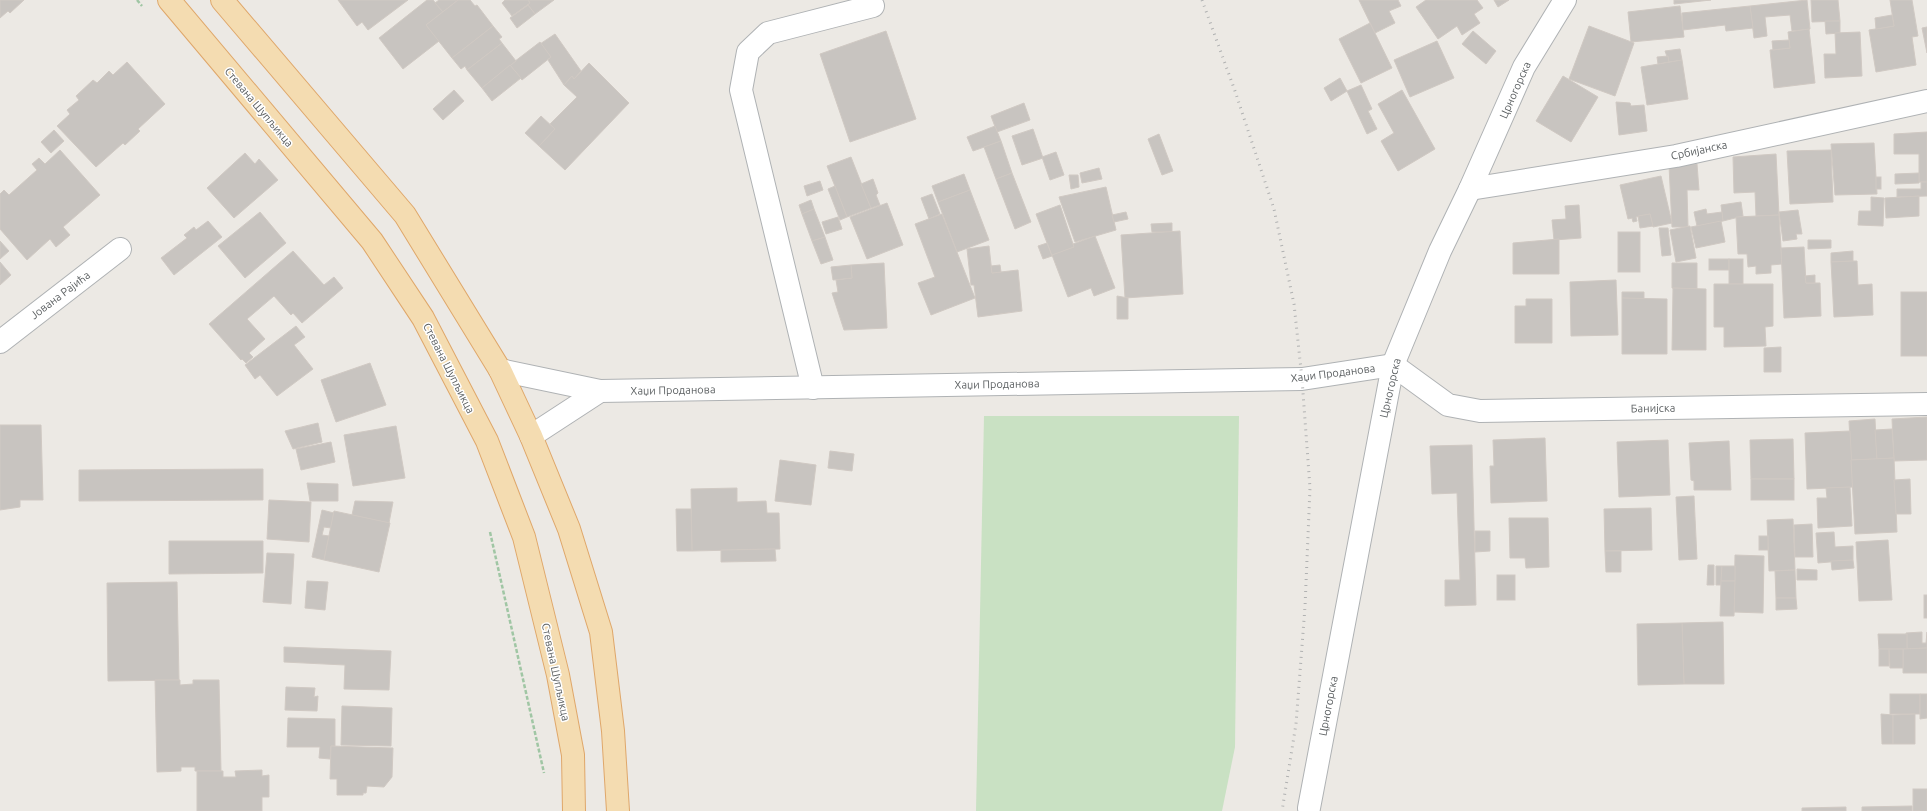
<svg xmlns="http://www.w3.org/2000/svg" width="1927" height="811" viewBox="0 0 1927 811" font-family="Ubuntu,sans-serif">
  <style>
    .green { fill: #c9e1c3 }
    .building { fill: #c8c4c0; stroke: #d0c9c3 }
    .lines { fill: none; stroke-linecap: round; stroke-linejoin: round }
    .minor-casing { stroke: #afb2b4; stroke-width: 24 }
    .major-casing { stroke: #dfa76a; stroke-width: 24 }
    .path { stroke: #a0c6a4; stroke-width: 2.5; stroke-dasharray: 4 2; stroke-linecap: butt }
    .minor { stroke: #fff; stroke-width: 22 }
    .major { stroke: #f4dcb1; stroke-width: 22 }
    .rail { stroke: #b0b1b1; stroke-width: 3; stroke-dasharray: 1 5; stroke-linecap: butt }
    .labels { text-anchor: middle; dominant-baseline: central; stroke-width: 3; stroke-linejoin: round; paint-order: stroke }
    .street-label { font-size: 11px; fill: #5c6062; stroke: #fff }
  </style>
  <rect width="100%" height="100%" fill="#ece9e4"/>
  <polygon class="green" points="984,416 1239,416 1235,747 1222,811 976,811"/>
  <g class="building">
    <polygon points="0,0 24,0 10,13 8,11 0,18"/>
    <polygon points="338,0 408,0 368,30 362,22 357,26"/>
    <polygon points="427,0 433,0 443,12 426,25 439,41 403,69 379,38"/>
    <polygon points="439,0 458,0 443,12 435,3"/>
    <polygon points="458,0 470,0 475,6 477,5 493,26 452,58 426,25"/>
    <polygon points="528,0 554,0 535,14 528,5 530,3"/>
    <polygon points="528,0 530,3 512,16 502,3 505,0"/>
    <polygon points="1359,0 1398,0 1401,6 1389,11 1395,23 1375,33"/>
    <polygon points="1426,0 1477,0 1483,8 1474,14 1480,23 1462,35 1457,26 1438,39 1416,7"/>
    <polygon points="1494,0 1509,0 1498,7"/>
    <polygon points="1674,0 1711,0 1674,4"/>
    <polygon points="1807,0 1810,29 1792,31 1790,15 1765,17 1767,36 1754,38 1750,6"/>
    <polygon points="1811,0 1838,0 1840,21 1812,22"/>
    <polygon points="1890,0 1912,0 1918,36 1912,37 1916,65 1876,72 1869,30 1894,26"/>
    <polygon points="528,5 535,14 517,28 510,18"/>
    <polygon points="1680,6 1684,37 1631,42 1628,12"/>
    <polygon points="1750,6 1753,28 1726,31 1725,25 1683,30 1682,13"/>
    <polygon points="1892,15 1894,26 1876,29 1875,18"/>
    <polygon points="1825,21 1840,21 1840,33 1826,34"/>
    <polygon points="1370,23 1392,68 1361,83 1339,39"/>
    <polygon points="493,26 502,37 499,39 502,43 467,70 465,66 461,69 452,58"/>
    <polygon points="1589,26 1634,43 1615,96 1569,79"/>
    <polygon points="1927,27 1927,53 1922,28"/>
    <polygon points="1809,29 1815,83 1774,88 1770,50 1790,48 1788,32"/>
    <polygon points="886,31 916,119 850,142 820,54"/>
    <polygon points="1473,31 1496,51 1486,64 1462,44"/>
    <polygon points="1860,32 1862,76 1825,78 1824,54 1836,54 1835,33"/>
    <polygon points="555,34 581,71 574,79 572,76 564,85 548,60 551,57 540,44"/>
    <polygon points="1789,40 1790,48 1773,50 1772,41"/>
    <polygon points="1437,41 1454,78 1410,97 1394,60"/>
    <polygon points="540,42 551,57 522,80 510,65"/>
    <polygon points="502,43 516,61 482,88 467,70"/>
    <polygon points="1680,49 1682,60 1669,62 1665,51"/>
    <polygon points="1668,56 1669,62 1658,64 1657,57"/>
    <polygon points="1682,60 1688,99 1647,105 1641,67"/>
    <polygon points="127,62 165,104 138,129 140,131 125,145 123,143 96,167 57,126 70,114 67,110 79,100 76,96 93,80 97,83 109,71 113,75"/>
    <polygon points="589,63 629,103 565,170 539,146 555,129 550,124 577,97 564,85 572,76 574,79"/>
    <polygon points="510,65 521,78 492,101 482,88"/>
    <polygon points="1563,76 1598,97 1571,142 1536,121"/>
    <polygon points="1340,78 1347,91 1331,101 1324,88"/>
    <polygon points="1361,85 1372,109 1368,111 1377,129 1367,134 1347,91"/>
    <polygon points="454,90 464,101 443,120 433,109"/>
    <polygon points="1402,90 1435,149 1398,171 1381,141 1394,133 1378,104"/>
    <polygon points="1616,102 1630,103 1631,106 1644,105 1647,131 1619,135"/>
    <polygon points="1024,103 1030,120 997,132 991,116"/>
    <polygon points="541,116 555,129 539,146 525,133"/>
    <polygon points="995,126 1001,141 973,151 967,137"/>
    <polygon points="1033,129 1043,158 1022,165 1012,136"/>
    <polygon points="54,130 64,141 51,153 41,142"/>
    <polygon points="1927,132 1927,182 1919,182 1919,154 1894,154 1894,134"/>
    <polygon points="1159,134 1173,171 1162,175 1148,139"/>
    <polygon points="1001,141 1012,173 996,179 984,147"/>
    <polygon points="1874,143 1877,194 1835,195 1831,144"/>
    <polygon points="60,150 100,195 63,227 70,235 56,247 50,239 27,260 0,229 0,194 4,190 9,195 37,170 32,164 39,158 45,164"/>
    <polygon points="1831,150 1833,202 1790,204 1787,151"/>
    <polygon points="1056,152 1064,175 1050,180 1042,157"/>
    <polygon points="245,153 255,164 259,159 278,180 234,218 207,188"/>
    <polygon points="1776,154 1779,215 1756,216 1755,192 1734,193 1733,157"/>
    <polygon points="851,157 871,208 847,217 827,166"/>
    <polygon points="1697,164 1699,190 1687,190 1688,227 1672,227 1669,165"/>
    <polygon points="1099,168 1102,179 1082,183 1080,173"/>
    <polygon points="1012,173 1031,222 1015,229 996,179"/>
    <polygon points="1919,173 1919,183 1895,184 1895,174"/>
    <polygon points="964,174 970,190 938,202 932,186"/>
    <polygon points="1069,175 1078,175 1079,187 1071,189"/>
    <polygon points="1661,176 1672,223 1653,227 1650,214 1636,217 1637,221 1633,222 1632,218 1628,219 1620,185"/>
    <rect x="1876" y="177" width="5" height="12"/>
    <polygon points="873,179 878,193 876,195 880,205 871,208 861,184"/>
    <polygon points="820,181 823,190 807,196 804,186"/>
    <polygon points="1921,182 1927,182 1927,196 1897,197 1897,189 1921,189"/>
    <polygon points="835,186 847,217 840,220 828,189"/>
    <polygon points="1106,187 1116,230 1075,242 1059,197"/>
    <polygon points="970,190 989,240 957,252 938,202"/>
    <polygon points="932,194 940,214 929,219 921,198"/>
    <polygon points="1919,196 1919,216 1886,218 1885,198"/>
    <polygon points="1871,197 1884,198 1883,226 1858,225 1859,211 1871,211"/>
    <polygon points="811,200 814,209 802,214 799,205"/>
    <polygon points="1741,202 1743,216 1723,221 1721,205"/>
    <polygon points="887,203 903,245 867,259 850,217"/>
    <polygon points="1060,205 1074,247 1052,256 1036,214"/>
    <polygon points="1579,205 1581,238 1554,240 1552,220 1566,219 1565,206"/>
    <polygon points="814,209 825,237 812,241 802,214"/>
    <polygon points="1706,209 1707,214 1722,212 1723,221 1697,226 1694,212"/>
    <polygon points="1798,210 1802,234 1796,234 1797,239 1783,241 1779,212"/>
    <polygon points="260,212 286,243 245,278 218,246"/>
    <polygon points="1126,212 1128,219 1114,222 1112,215"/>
    <polygon points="942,214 975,298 931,315 918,283 935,277 915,224"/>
    <polygon points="1650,214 1653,226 1640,228 1638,216"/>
    <polygon points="1779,215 1782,264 1771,265 1771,273 1756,274 1756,266 1748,267 1747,254 1738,254 1736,217"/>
    <polygon points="838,217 842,229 826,234 822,222"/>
    <polygon points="208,221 222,237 174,275 161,258 187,238 184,235 194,227 196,230"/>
    <polygon points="1721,221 1725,242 1696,248 1691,227"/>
    <polygon points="1172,223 1172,232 1152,232 1151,224"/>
    <polygon points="1690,226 1696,258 1676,262 1670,230"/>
    <polygon points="1659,228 1668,228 1671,255 1662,256"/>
    <polygon points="1180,231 1183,294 1125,298 1121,235"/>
    <rect x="1618" y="232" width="22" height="40"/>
    <polygon points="1095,236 1115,288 1094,296 1091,288 1068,297 1052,255 1074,247 1073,244"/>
    <polygon points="825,237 833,260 821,264 812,241"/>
    <polygon points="1559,239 1559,274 1513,274 1513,243"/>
    <polygon points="1808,240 1831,240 1831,248 1808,249"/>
    <polygon points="0,241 9,251 0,259"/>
    <polygon points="1047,243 1052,256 1043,259 1038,246"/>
    <polygon points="989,246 992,273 1018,270 1022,311 978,317 974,285 971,285 967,249"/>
    <polygon points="1804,247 1806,283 1820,283 1821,316 1784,318 1781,248"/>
    <polygon points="293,251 324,285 334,277 343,288 302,323 293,313 291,315 274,296 247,319 265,339 249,353 253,357 246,363 242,359 241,360 209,324"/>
    <polygon points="1853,251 1853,261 1831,262 1831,253"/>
    <rect x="1709" y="259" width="20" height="11"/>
    <rect x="1729" y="259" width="14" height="25"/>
    <polygon points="1853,261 1857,261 1858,285 1872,284 1873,315 1834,317 1831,262"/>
    <polygon points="0,262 11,275 0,285"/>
    <polygon points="884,263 887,328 844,330 832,293 838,292 836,280 852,278 851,265"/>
    <polygon points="1672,263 1697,263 1697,289 1672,288"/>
    <polygon points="851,265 852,278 833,280 831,267"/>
    <polygon points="1000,265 1001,272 992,273 991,266"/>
    <polygon points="1815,275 1815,283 1806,283 1805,276"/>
    <polygon points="1616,280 1618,335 1571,336 1570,282"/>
    <polygon points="1714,284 1773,284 1773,326 1765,327 1766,346 1724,347 1724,327 1714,327"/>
    <polygon points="1673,288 1706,289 1706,350 1672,350"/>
    <polygon points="1622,292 1644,292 1644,299 1622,298"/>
    <rect x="1901" y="292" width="26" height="64"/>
    <polygon points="1117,296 1128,298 1128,319 1117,319"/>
    <polygon points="1622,298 1667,299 1667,354 1622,354"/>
    <polygon points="1526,299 1552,299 1552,343 1515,343 1515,306 1526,306"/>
    <polygon points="296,326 305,337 294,345 313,369 277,396 260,375 255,379 245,365"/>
    <polygon points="1781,347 1781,372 1764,372 1764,348"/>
    <polygon points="370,363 386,405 336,422 321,380"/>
    <polygon points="1927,417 1927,460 1894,461 1892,419"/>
    <polygon points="1875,419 1877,459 1851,460 1849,421"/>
    <polygon points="318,423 322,442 293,449 285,431"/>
    <polygon points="0,425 41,425 43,500 20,500 20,507 0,510"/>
    <polygon points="396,426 405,478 353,486 344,435"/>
    <polygon points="1892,429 1894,458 1877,459 1875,430"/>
    <polygon points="1850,431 1853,487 1807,489 1805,433"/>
    <polygon points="1545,438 1547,501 1491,503 1490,466 1494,466 1493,440"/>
    <polygon points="1793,439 1794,479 1751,479 1750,440"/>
    <polygon points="1668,440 1670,495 1619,497 1617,442"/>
    <polygon points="1729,441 1731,490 1694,490 1694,481 1691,480 1689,443"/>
    <polygon points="331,442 335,462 301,470 296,449"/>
    <polygon points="1472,445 1476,605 1445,606 1445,580 1460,580 1457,493 1432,494 1430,446"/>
    <polygon points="830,451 854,454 852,471 828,468"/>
    <polygon points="1894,458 1897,532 1855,534 1851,460"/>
    <polygon points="780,460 816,465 811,505 775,501"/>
    <polygon points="263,469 263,500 79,501 79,470"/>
    <rect x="1751" y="479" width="43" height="21"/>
    <polygon points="1910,479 1911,514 1896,514 1894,480"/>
    <polygon points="307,483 338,484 338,501 310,501"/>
    <polygon points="1850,487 1852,526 1818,528 1817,498 1827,498 1826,488"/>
    <polygon points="737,488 737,502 766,501 767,513 779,513 780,549 692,551 691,489"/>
    <polygon points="1694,496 1697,559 1679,560 1676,497"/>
    <polygon points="269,500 311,502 309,542 267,539"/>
    <polygon points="355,501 393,502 389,523 352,515"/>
    <polygon points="1651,508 1652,550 1605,551 1604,509"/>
    <polygon points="676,509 691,509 692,551 677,551"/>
    <polygon points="322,510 334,513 331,528 324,527 322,535 329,536 324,560 312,557"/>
    <polygon points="334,511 390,523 379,572 324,560"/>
    <polygon points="1509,518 1548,518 1549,567 1526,568 1525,558 1510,558"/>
    <polygon points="1793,519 1795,570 1769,571 1767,520"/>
    <polygon points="1812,524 1813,557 1795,557 1794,525"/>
    <polygon points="1475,531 1490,531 1490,551 1475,552"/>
    <polygon points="1834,532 1835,547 1853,546 1853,560 1818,563 1816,533"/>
    <rect x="1759" y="536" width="9" height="14"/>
    <polygon points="1888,540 1892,600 1859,601 1856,542"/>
    <polygon points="169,541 263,541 263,573 169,574"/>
    <polygon points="775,549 776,561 721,562 721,550"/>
    <polygon points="1605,551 1621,551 1621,572 1606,572"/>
    <polygon points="267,553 294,554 291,604 263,602"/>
    <polygon points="1735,555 1764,556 1763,613 1734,612"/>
    <polygon points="1853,560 1854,568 1832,570 1831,561"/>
    <polygon points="1708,565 1714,565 1714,585 1707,585"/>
    <polygon points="1716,566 1722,566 1721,585 1716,585"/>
    <polygon points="1722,566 1735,566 1735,581 1721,581"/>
    <polygon points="1797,569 1817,570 1817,580 1797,580"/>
    <polygon points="1795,570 1796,598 1776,598 1775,571"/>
    <rect x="1497" y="575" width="18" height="25"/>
    <polygon points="307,581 328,582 325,610 305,608"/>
    <polygon points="1721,581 1735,581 1734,616 1720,616"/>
    <polygon points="177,582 179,680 108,681 107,583"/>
    <rect x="1924" y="595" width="3" height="23"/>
    <polygon points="1776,598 1796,598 1797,609 1776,610"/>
    <polygon points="1723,622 1724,684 1684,684 1682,623"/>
    <polygon points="1682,623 1684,684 1638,685 1637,624"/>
    <polygon points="1922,632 1922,643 1926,643 1927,632 1927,648 1907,649 1906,633"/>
    <polygon points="1878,634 1907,634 1907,649 1879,649"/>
    <polygon points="284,647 391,651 389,690 344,689 345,665 284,662"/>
    <polygon points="1927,648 1927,673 1903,673 1903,649"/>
    <rect x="1879" y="649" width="10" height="17"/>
    <polygon points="1889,649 1903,649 1903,668 1890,668"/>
    <polygon points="155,680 180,680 180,685 193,684 193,680 219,680 221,771 195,771 195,767 181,767 181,771 157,772"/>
    <polygon points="286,687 315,688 314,697 318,696 317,711 285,710"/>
    <rect x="1890" y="694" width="30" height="20"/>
    <polygon points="1920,694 1927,694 1927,718 1920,719"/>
    <polygon points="342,706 392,708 391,746 341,745"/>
    <polygon points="1881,714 1893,715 1893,744 1882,744"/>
    <polygon points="1915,714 1915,744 1893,744 1893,715"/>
    <polygon points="288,718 335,719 335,746 331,746 330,759 319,758 320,747 287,747"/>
    <polygon points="331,746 393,748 392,777 384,787 367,786 366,793 363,793 363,795 337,795 337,779 330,779"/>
    <polygon points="262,770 262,776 269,775 269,797 262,797 262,811 197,811 197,771 223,771 223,777 236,777 235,771"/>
    <rect x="1913" y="789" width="14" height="22"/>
    <polygon points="1912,806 1912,811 1862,811 1862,807"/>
    <polygon points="1846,807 1846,811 1802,811 1802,808"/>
  </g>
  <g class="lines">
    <defs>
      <g id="minor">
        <polyline points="1470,189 1676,156 1927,101"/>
        <polyline points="0,342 120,249"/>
        <polyline points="1393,365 1448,405 1480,411 1927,404"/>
        <polyline points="500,370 600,391 1302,379 1393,365"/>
        <polyline points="813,388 741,90 748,52 768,33 873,6"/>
        <polyline points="531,436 600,391"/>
        <polyline points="1309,808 1393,365 1440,251 1470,189 1524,67 1565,0"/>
      </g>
      <g id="major">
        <polyline points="169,0 372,241 423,318 487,441 524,537 558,675 573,755 574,811"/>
        <polyline points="222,0 405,215 500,370 531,436 569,529 601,632 613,731 618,811"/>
      </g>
    </defs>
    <use href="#minor" class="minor-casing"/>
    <use href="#major" class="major-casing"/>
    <g class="path">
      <polyline points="137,0 142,6"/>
      <polyline points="490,532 544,773"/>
    </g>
    <use href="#minor" class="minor"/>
    <use href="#major" class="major"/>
    <polyline class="rail" points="1202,0 1235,91 1274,209 1294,304 1302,379 1310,488 1305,607 1296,724 1282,811"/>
  </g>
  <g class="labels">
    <g class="street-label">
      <text transform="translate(1515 90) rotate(-66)">Црногорска</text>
      <text transform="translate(259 107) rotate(50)">Стевана Шупљикца</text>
      <text transform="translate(1699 150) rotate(-12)">Србијанска</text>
      <text transform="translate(60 295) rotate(-37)">Јована Рајића</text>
      <text transform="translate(449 368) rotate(63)">Стевана Шупљикца</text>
      <text transform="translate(1333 373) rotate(-7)">Хаџи Проданова</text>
      <text transform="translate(997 384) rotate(-1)">Хаџи Проданова</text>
      <text transform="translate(1390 388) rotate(-77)">Црногорска</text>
      <text transform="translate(673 390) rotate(-1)">Хаџи Проданова</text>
      <text transform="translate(1653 408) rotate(-1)">Банијска</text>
      <text transform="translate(556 672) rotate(78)">Стевана Шупљикца</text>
      <text transform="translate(1328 706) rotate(-79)">Црногорска</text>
    </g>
  </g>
</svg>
